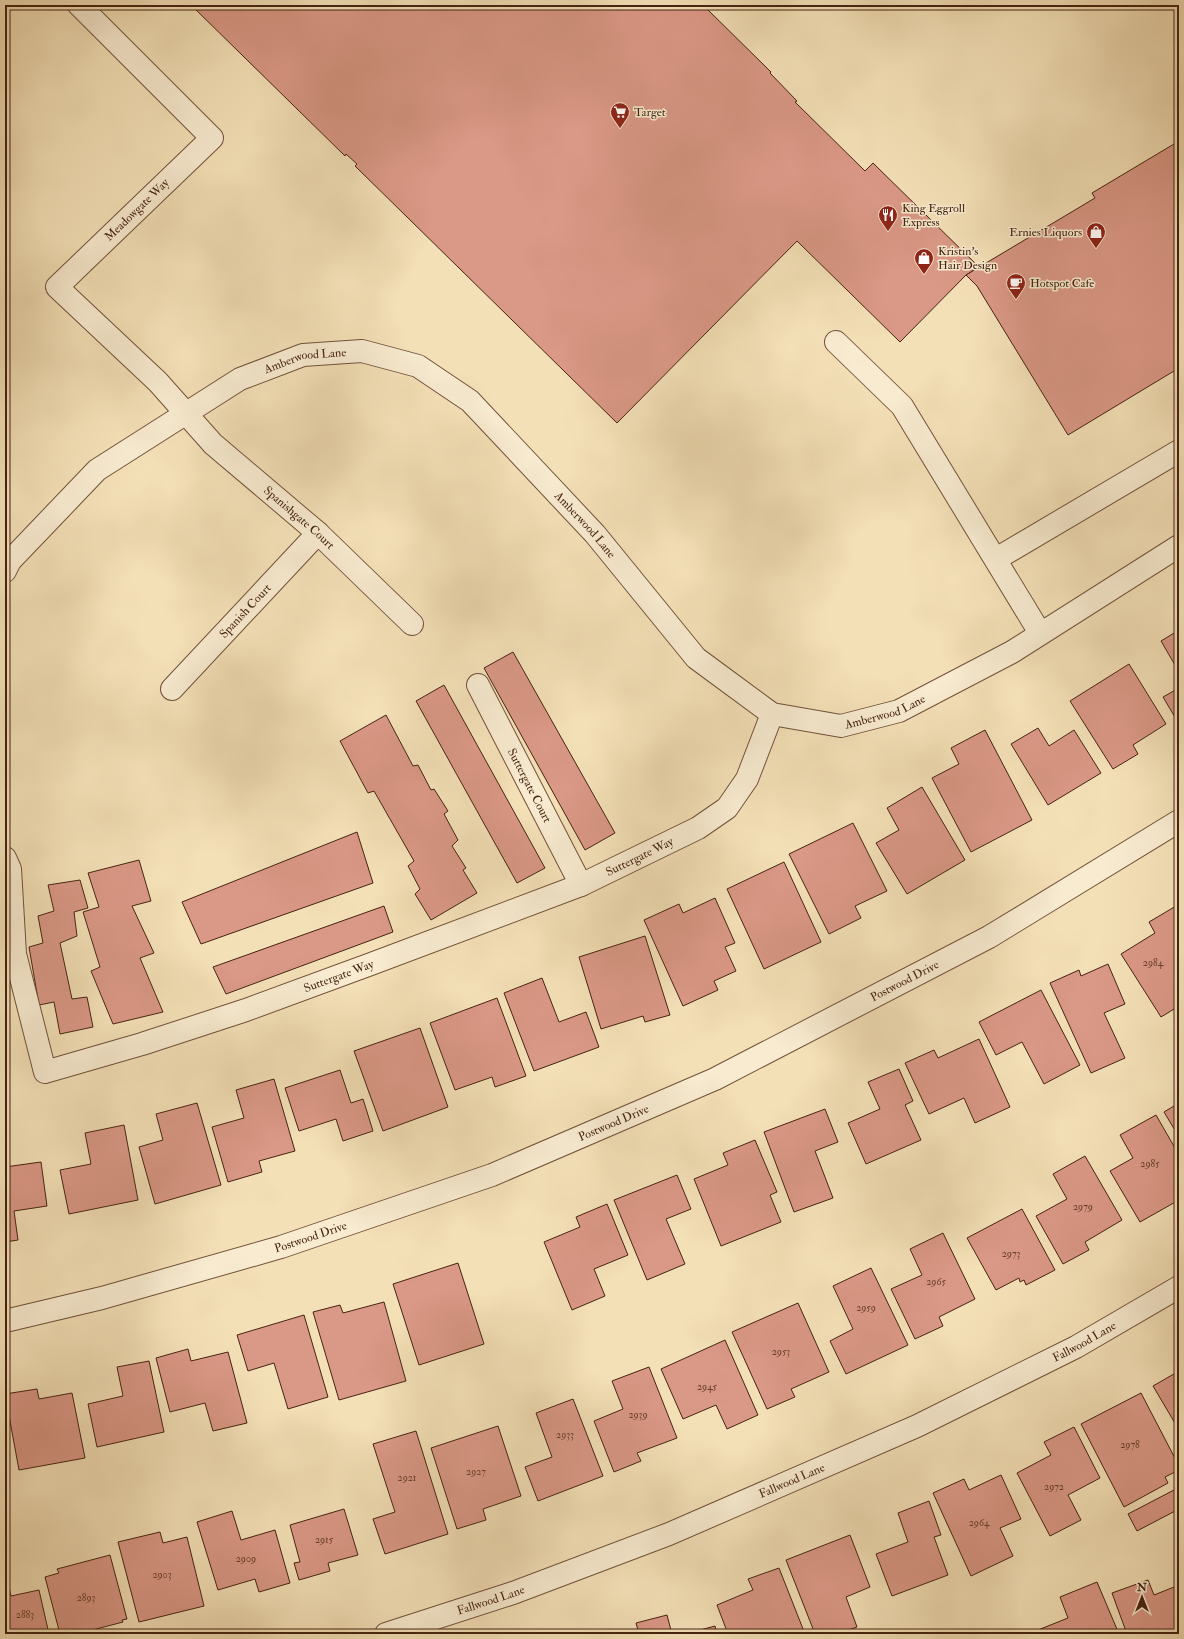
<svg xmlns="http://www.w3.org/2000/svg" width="1184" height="1639" viewBox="0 0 1184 1639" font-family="'IM FELL Double Pica',serif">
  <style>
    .building { fill: #da9886; stroke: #452311 }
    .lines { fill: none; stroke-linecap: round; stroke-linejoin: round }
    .minor-casing { stroke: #71523a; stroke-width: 24 }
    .minor { stroke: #f8ebd0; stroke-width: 22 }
    .labels { text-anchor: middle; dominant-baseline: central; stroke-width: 3; stroke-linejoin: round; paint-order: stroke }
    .number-label { font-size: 10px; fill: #6a402e }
    .poi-label { font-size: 12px; fill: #452311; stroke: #f8ebd0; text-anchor: start }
    .street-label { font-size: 12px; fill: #452311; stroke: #f8ebd0 }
  </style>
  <rect width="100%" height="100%" fill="#f4e0b7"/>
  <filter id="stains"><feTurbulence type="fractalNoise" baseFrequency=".005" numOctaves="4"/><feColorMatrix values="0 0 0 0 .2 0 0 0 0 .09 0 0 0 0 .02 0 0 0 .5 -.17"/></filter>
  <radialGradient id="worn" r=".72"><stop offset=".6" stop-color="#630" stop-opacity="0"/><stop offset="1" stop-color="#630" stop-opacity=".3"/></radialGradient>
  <g class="building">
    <polygon points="191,5 703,5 771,72 770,73 797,101 795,102 865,171 873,163 979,267 966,275 900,342 797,241 617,423 355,166 357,164 346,154 345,156"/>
    <polygon points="1179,141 1179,368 1068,435 977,286 966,275 1095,198 1092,193"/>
    <polygon points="1179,630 1179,672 1161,641"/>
    <polygon points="513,652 615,833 585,850 484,668"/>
    <polygon points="1129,664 1166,724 1133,745 1138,754 1113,769 1070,701"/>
    <polygon points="444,685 545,868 517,883 416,701"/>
    <polygon points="1179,688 1179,724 1163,697"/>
    <polygon points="386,715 413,766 418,765 431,790 434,789 448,811 444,814 458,840 452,846 466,868 463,870 477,893 431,920 415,894 420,889 408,866 414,861 374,791 368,793 340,741"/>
    <polygon points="1038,728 1049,746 1074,730 1101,773 1048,805 1011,744"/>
    <polygon points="985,730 1032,820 971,852 932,778 959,764 951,748"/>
    <polygon points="922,787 965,860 907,894 876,843 899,830 887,808"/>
    <polygon points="853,823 887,891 855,906 861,918 829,934 789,854"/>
    <polygon points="357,832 373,883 201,944 182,902"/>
    <polygon points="139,860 151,901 132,906 154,953 140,958 163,1012 113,1024 91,971 100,967 83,912 99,907 88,873"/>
    <polygon points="784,862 821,942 764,969 727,889"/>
    <polygon points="80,880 88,908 74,912 77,936 60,943 72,999 87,997 93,1027 60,1034 54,1002 39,1005 29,947 43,943 38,916 54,911 48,885"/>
    <polygon points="715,898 735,943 725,947 736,971 714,981 718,990 683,1006 644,920 679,904 683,913"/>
    <polygon points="384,906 393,932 226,994 213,967"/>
    <polygon points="1176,906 1179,911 1179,971 1176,973 1179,977 1179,1006 1161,1017 1121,954 1155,933 1149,922"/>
    <polygon points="645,936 670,1015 645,1022 643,1016 601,1029 579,957"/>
    <polygon points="1108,964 1125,1004 1104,1013 1125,1058 1091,1073 1050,983 1079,970 1081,976"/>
    <polygon points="542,978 559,1022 586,1012 599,1047 534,1071 504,993"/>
    <polygon points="1041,990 1080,1065 1044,1084 1022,1042 996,1055 979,1022"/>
    <polygon points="497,998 526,1076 495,1087 492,1077 455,1090 430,1023"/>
    <polygon points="420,1028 448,1107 383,1131 354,1051"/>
    <polygon points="979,1039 1010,1107 975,1123 964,1098 929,1114 905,1063 934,1050 938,1058"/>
    <polygon points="5,1057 9,1080 5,1081"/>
    <polygon points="899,1069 913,1101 905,1105 921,1140 866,1164 848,1123 880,1109 868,1082"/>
    <polygon points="340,1070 351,1103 363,1099 373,1131 343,1141 336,1119 299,1131 285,1088"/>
    <polygon points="274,1079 295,1151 259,1161 262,1172 228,1182 212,1127 244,1118 236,1090"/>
    <polygon points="197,1103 221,1185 155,1204 139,1147 163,1140 156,1114"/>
    <polygon points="1179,1103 1179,1137 1164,1112"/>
    <polygon points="825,1109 838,1142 815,1151 833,1198 794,1212 764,1132"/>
    <polygon points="1156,1115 1179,1155 1179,1200 1140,1222 1110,1171 1133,1158 1120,1135"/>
    <polygon points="124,1125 138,1200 69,1214 60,1170 91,1164 85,1133"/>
    <polygon points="755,1140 777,1192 770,1195 781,1222 721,1246 694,1179 728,1165 723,1153"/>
    <polygon points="1085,1156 1122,1220 1085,1242 1089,1250 1063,1264 1036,1216 1067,1199 1053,1174"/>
    <polygon points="41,1162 47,1206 14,1211 18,1240 5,1242 5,1167"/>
    <polygon points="677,1175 691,1209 666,1219 685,1264 647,1280 614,1200"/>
    <polygon points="607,1204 628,1255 594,1269 605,1296 572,1310 544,1242 580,1227 576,1217"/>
    <polygon points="1022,1209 1055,1270 1026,1285 1024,1280 1020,1282 1019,1278 996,1290 967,1238"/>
    <polygon points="943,1233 975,1299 939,1317 943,1326 915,1339 891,1289 922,1275 910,1249"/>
    <polygon points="458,1263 484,1344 419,1365 393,1284"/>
    <polygon points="871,1268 908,1345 846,1374 830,1341 853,1329 833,1286"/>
    <polygon points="384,1302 406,1381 339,1400 313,1312 340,1305 343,1313"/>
    <polygon points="798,1303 829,1372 791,1389 795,1397 767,1409 732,1332"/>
    <polygon points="304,1315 328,1397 288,1409 274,1363 248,1371 237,1335"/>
    <polygon points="725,1340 758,1415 727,1429 716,1405 683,1419 661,1369"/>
    <polygon points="188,1349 191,1361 228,1352 247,1423 213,1431 205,1403 170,1412 156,1358"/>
    <polygon points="149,1361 164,1432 97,1447 88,1404 123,1396 117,1367"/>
    <polygon points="649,1367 677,1438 637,1453 641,1461 614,1472 594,1421 623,1409 612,1381"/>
    <polygon points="1179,1371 1179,1430 1153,1386"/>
    <polygon points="37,1389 39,1399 72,1393 85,1458 19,1470 5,1394"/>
    <polygon points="1141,1393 1179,1466 1179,1470 1165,1477 1168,1483 1124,1507 1081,1424"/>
    <polygon points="573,1399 603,1476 538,1501 525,1467 552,1457 536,1413"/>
    <polygon points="498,1426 521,1496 483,1509 486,1520 457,1529 431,1448"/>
    <polygon points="1074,1427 1100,1478 1068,1495 1081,1520 1050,1536 1017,1473 1051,1455 1044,1442"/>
    <polygon points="416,1431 448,1534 385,1554 373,1519 395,1512 373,1444"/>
    <polygon points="1001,1475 1021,1519 1000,1528 1013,1556 971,1576 933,1493 964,1479 969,1490"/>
    <polygon points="1174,1490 1179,1499 1179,1509 1137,1531 1128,1514"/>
    <polygon points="929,1501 941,1535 934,1537 948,1575 892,1596 876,1554 908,1542 898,1513"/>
    <polygon points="344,1509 358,1555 328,1563 330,1571 299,1580 294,1563 300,1562 290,1525"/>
    <polygon points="232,1511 241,1540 275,1530 290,1583 259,1592 255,1579 218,1590 197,1522"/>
    <polygon points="160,1532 163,1543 187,1537 204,1606 139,1622 118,1542"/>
    <polygon points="850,1535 870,1587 846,1597 857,1627 837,1634 815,1634 786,1560"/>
    <polygon points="110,1555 127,1619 122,1620 123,1622 77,1634 60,1634 45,1577 59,1573 57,1569"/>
    <polygon points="779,1568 805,1634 728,1634 717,1605 753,1590 748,1579"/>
    <polygon points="5,1570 11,1596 39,1590 49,1634 5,1634"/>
    <polygon points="1148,1580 1154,1595 1179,1585 1179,1634 1127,1634 1112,1593"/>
    <polygon points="1097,1582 1119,1634 1040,1634 1038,1630 1068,1618 1060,1597"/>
    <polygon points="667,1615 672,1634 639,1634 636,1623"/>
    <polygon points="715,1626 717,1634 685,1634"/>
    <polygon points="624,1630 625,1634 610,1634"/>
  </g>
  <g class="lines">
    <defs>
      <g id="minor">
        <path id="s1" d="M79,5L212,138L57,287L158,382L213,444L318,533L412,624"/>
        <polyline points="836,342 902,406 1040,633"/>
        <polyline points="996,559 1179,451"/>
        <path id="s2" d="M5,571L10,561L97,470L240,379L303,355L362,351L418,366L470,401L595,534L696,658L772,714L841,726L899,711L1012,652L1179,546"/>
        <path id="s3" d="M478,685L581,885"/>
        <path id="s4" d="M172,689L318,533"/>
        <path id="s5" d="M5,858L10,869L15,954L45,1072L142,1044L246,1010L371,964L581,885L698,828L727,808L747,779L772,714"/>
        <path id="s6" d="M5,1321L102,1298L281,1247L492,1175L715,1079L989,937L1179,821"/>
        <path id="s7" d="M386,1634L513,1593L669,1534L917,1426L1076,1347L1179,1287"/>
      </g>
    </defs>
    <use href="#minor" class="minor-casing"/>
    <use href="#minor" class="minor"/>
  </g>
  <defs>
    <symbol id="supermarket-pin" viewBox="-11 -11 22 30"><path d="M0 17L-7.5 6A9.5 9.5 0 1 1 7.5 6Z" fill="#8f2418" stroke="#f8ebd0"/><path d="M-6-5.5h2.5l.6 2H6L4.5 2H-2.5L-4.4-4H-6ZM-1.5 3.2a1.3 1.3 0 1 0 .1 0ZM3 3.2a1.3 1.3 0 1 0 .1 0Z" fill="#fff"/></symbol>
    <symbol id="restaurant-pin" viewBox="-11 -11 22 30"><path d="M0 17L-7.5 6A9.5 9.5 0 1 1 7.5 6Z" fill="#8f2418" stroke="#f8ebd0"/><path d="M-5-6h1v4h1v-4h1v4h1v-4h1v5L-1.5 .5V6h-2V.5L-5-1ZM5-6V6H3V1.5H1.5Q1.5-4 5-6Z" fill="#fff"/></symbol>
    <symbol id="shop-pin" viewBox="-11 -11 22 30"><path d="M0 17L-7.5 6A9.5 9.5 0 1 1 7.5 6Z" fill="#8f2418" stroke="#f8ebd0"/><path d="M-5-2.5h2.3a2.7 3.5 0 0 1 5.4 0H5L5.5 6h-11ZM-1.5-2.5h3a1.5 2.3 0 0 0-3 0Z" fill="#fff"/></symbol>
    <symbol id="cafe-pin" viewBox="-11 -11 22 30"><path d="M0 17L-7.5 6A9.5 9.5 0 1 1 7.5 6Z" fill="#8f2418" stroke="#f8ebd0"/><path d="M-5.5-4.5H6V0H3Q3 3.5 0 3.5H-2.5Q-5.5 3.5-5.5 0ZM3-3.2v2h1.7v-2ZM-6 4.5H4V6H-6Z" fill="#fff"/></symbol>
  </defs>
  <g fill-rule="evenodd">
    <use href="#supermarket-pin" x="609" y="101" width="22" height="30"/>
    <use href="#restaurant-pin" x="877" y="204" width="22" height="30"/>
    <use href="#shop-pin" x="1085" y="221" width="22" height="30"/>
    <use href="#shop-pin" x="913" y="247" width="22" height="30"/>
    <use href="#cafe-pin" x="1005" y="272" width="22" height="30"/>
  </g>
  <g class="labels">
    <g class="number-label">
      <text x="1153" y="963">2984</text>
      <text x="1150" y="1164">2985</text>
      <text x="1083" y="1207">2979</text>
      <text x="1011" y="1254">2973</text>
      <text x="936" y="1282">2965</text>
      <text x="866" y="1308">2959</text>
      <text x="781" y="1352">2953</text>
      <text x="707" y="1387">2945</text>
      <text x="638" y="1415">2939</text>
      <text x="565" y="1435">2933</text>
      <text x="1130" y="1445">2978</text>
      <text x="476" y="1472">2927</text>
      <text x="407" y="1478">2921</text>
      <text x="1054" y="1487">2972</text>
      <text x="979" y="1523">2964</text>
      <text x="324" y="1540">2915</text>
      <text x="246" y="1559">2909</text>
      <text x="162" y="1575">2903</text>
      <text x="86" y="1598">2893</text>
      <text x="25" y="1615">2883</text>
    </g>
    <g class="poi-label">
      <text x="634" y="112">Target</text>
      <text x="902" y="208">King Eggroll<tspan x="902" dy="14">Express</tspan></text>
      <text x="1082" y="232" text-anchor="end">Ernies Liquors</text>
      <text x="938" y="251">Kristin's<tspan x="938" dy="14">Hair Design</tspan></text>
      <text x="1030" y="283">Hotspot Cafe</text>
    </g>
    <g class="street-label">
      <text transform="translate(137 210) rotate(-44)">Meadowgate Way</text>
      <text stroke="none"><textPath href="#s2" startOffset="375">Amberwood Lane</textPath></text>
      <text stroke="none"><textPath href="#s1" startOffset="738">Spanishgate Court</textPath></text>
      <text stroke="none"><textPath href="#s2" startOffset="723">Amberwood Lane</textPath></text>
      <text stroke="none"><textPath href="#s4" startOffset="107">Spanish Court</textPath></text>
      <text stroke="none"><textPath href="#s2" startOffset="1107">Amberwood Lane</textPath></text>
      <text stroke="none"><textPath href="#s3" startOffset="113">Suttergate Court</textPath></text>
      <text stroke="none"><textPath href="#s5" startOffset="852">Suttergate Way</textPath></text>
      <text stroke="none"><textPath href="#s5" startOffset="528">Suttergate Way</textPath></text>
      <text stroke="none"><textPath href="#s6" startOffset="965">Postwood Drive</textPath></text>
      <text stroke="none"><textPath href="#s6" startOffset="641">Postwood Drive</textPath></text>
      <text stroke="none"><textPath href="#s6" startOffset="317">Postwood Drive</textPath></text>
      <text stroke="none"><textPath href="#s7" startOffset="758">Fallwood Lane</textPath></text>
      <text stroke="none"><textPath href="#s7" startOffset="434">Fallwood Lane</textPath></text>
      <text stroke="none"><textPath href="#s7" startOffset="110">Fallwood Lane</textPath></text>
    </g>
  </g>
  <rect width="1184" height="1639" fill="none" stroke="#f4e0b7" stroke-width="20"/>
  <rect x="6" y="6" width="1172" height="1627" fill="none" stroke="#452311" stroke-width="2"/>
  <rect x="10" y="10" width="1164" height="1619" fill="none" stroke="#452311"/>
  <g transform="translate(1142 1597)" stroke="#f8ebd0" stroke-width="3" paint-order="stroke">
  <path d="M0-3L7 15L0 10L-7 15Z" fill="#452311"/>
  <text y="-6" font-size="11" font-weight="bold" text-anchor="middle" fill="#452311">N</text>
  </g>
  <rect width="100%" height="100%" filter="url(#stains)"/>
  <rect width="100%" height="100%" fill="url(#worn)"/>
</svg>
